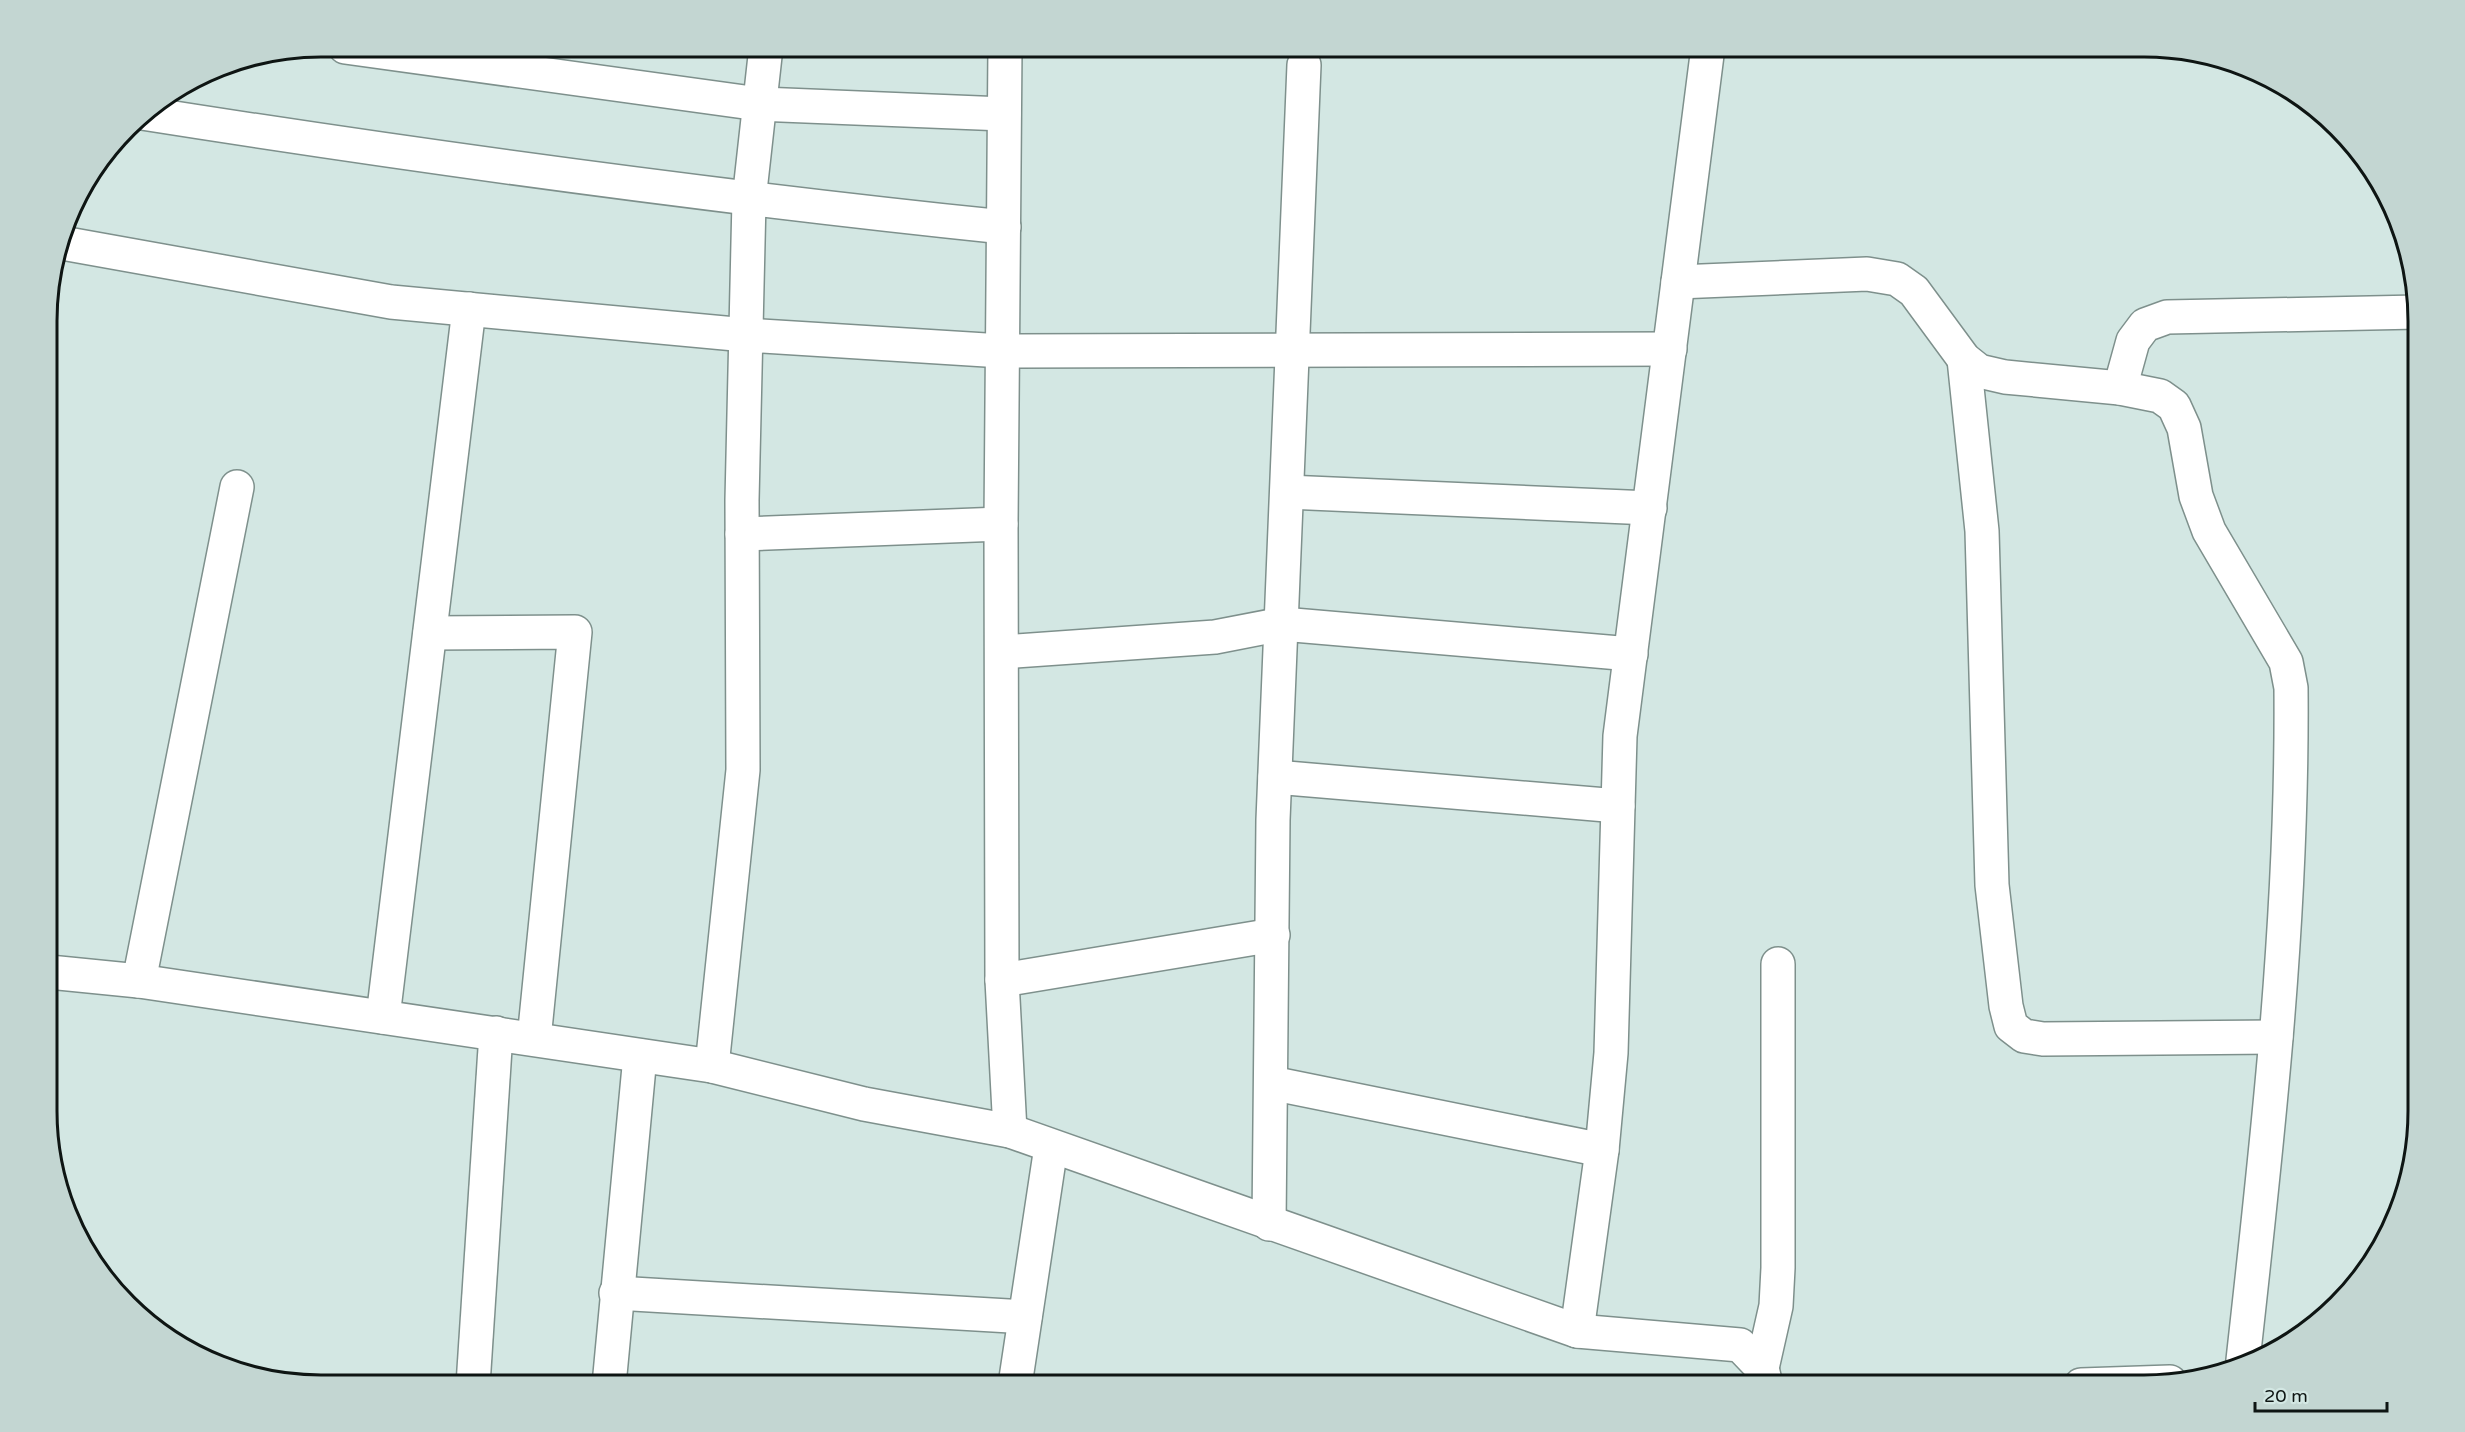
<svg xmlns="http://www.w3.org/2000/svg" width="2465" height="1432" viewBox="0 0 2465 1432" font-family="'Varela Round',sans-serif">
  <style>
    .lines { fill: none; stroke-linecap: round; stroke-linejoin: round }
    .street-casing { stroke: #7e908c; stroke-width: 36 }
    .street { stroke: #fff; stroke-width: 33 }
    .rim { fill: none; stroke: #0e1513; stroke-width: 3 }
  </style>
  <rect width="100%" height="100%" fill="#d3e7e3"/>
  <g class="lines">
    <defs>
      <g id="street">
        <polyline points="345,47 759,104 1004,114"/>
        <polyline points="1005,47 1001,524 1002,980 1010,1131"/>
        <path d="M142,113C428,158 715,197 1004,227"/>
        <polyline points="62,243 391,302 746,335 1002,351 1670,349"/>
        <path d="M1678,282L1867,274L1897,279L1914,291L1964,359L1979,371L2005,377L2120,388L2160,396L2174,406L2184,428L2196,496L2209,531L2286,662L2291,688C2293,913 2268,1137 2243,1360"/>
        <polyline points="1964,359 1982,531 1992,885 2006,1006 2011,1026 2024,1036 2043,1039 2276,1037"/>
        <polyline points="2120,388 2133,341 2145,325 2167,317 2418,312"/>
        <polyline points="1287,492 1650,508"/>
        <polyline points="742,534 1001,524"/>
        <polyline points="430,633 575,632 534,1039"/>
        <polyline points="1002,652 1215,637 1282,624 1631,654"/>
        <polyline points="1275,777 1618,806"/>
        <polyline points="49,972 139,981 712,1066 864,1104 1010,1131 1577,1331 1740,1345 1762,1368 1766,1385"/>
        <polyline points="1002,980 1273,935"/>
        <polyline points="139,981 237,487"/>
        <polyline points="383,1017 469,309"/>
        <polyline points="712,1066 743,770 742,500 749,200 766,47"/>
        <polyline points="1271,1083 1602,1150"/>
        <polyline points="1269,1224 1273,820 1304,65"/>
        <polyline points="616,1293 1025,1317"/>
        <polyline points="1577,1331 1602,1150 1611,1053 1620,736 1708,47"/>
        <polyline points="1762,1368 1776,1306 1778,1268 1778,964"/>
        <polyline points="473,1385 496,1033"/>
        <polyline points="609,1385 640,1056"/>
        <polyline points="1015,1385 1051,1147"/>
        <polyline points="2081,1385 2170,1382"/>
      </g>
    </defs>
    <use href="#street" class="street-casing"/>
    <use href="#street" class="street"/>
  </g>
  <path d="M0 0H2465V1432H0ZM321 57H2144A264 264 0 0 1 2408 321V1111A264 264 0 0 1 2144 1375H321A264 264 0 0 1 57 1111V321A264 264 0 0 1 321 57Z" fill="#c3d6d2" fill-rule="evenodd"/>
  <path class="rim" d="M321 57H2144A264 264 0 0 1 2408 321V1111A264 264 0 0 1 2144 1375H321A264 264 0 0 1 57 1111V321A264 264 0 0 1 321 57Z"/>
  <path d="M2255 1402v9h132v-9" fill="none" stroke="#0e1513" stroke-width="3"/>
  <text x="2264" y="1402" font-size="18" fill="#0e1513" stroke="#d3e7e3" stroke-width="4.5" paint-order="stroke">20 m</text>
</svg>
